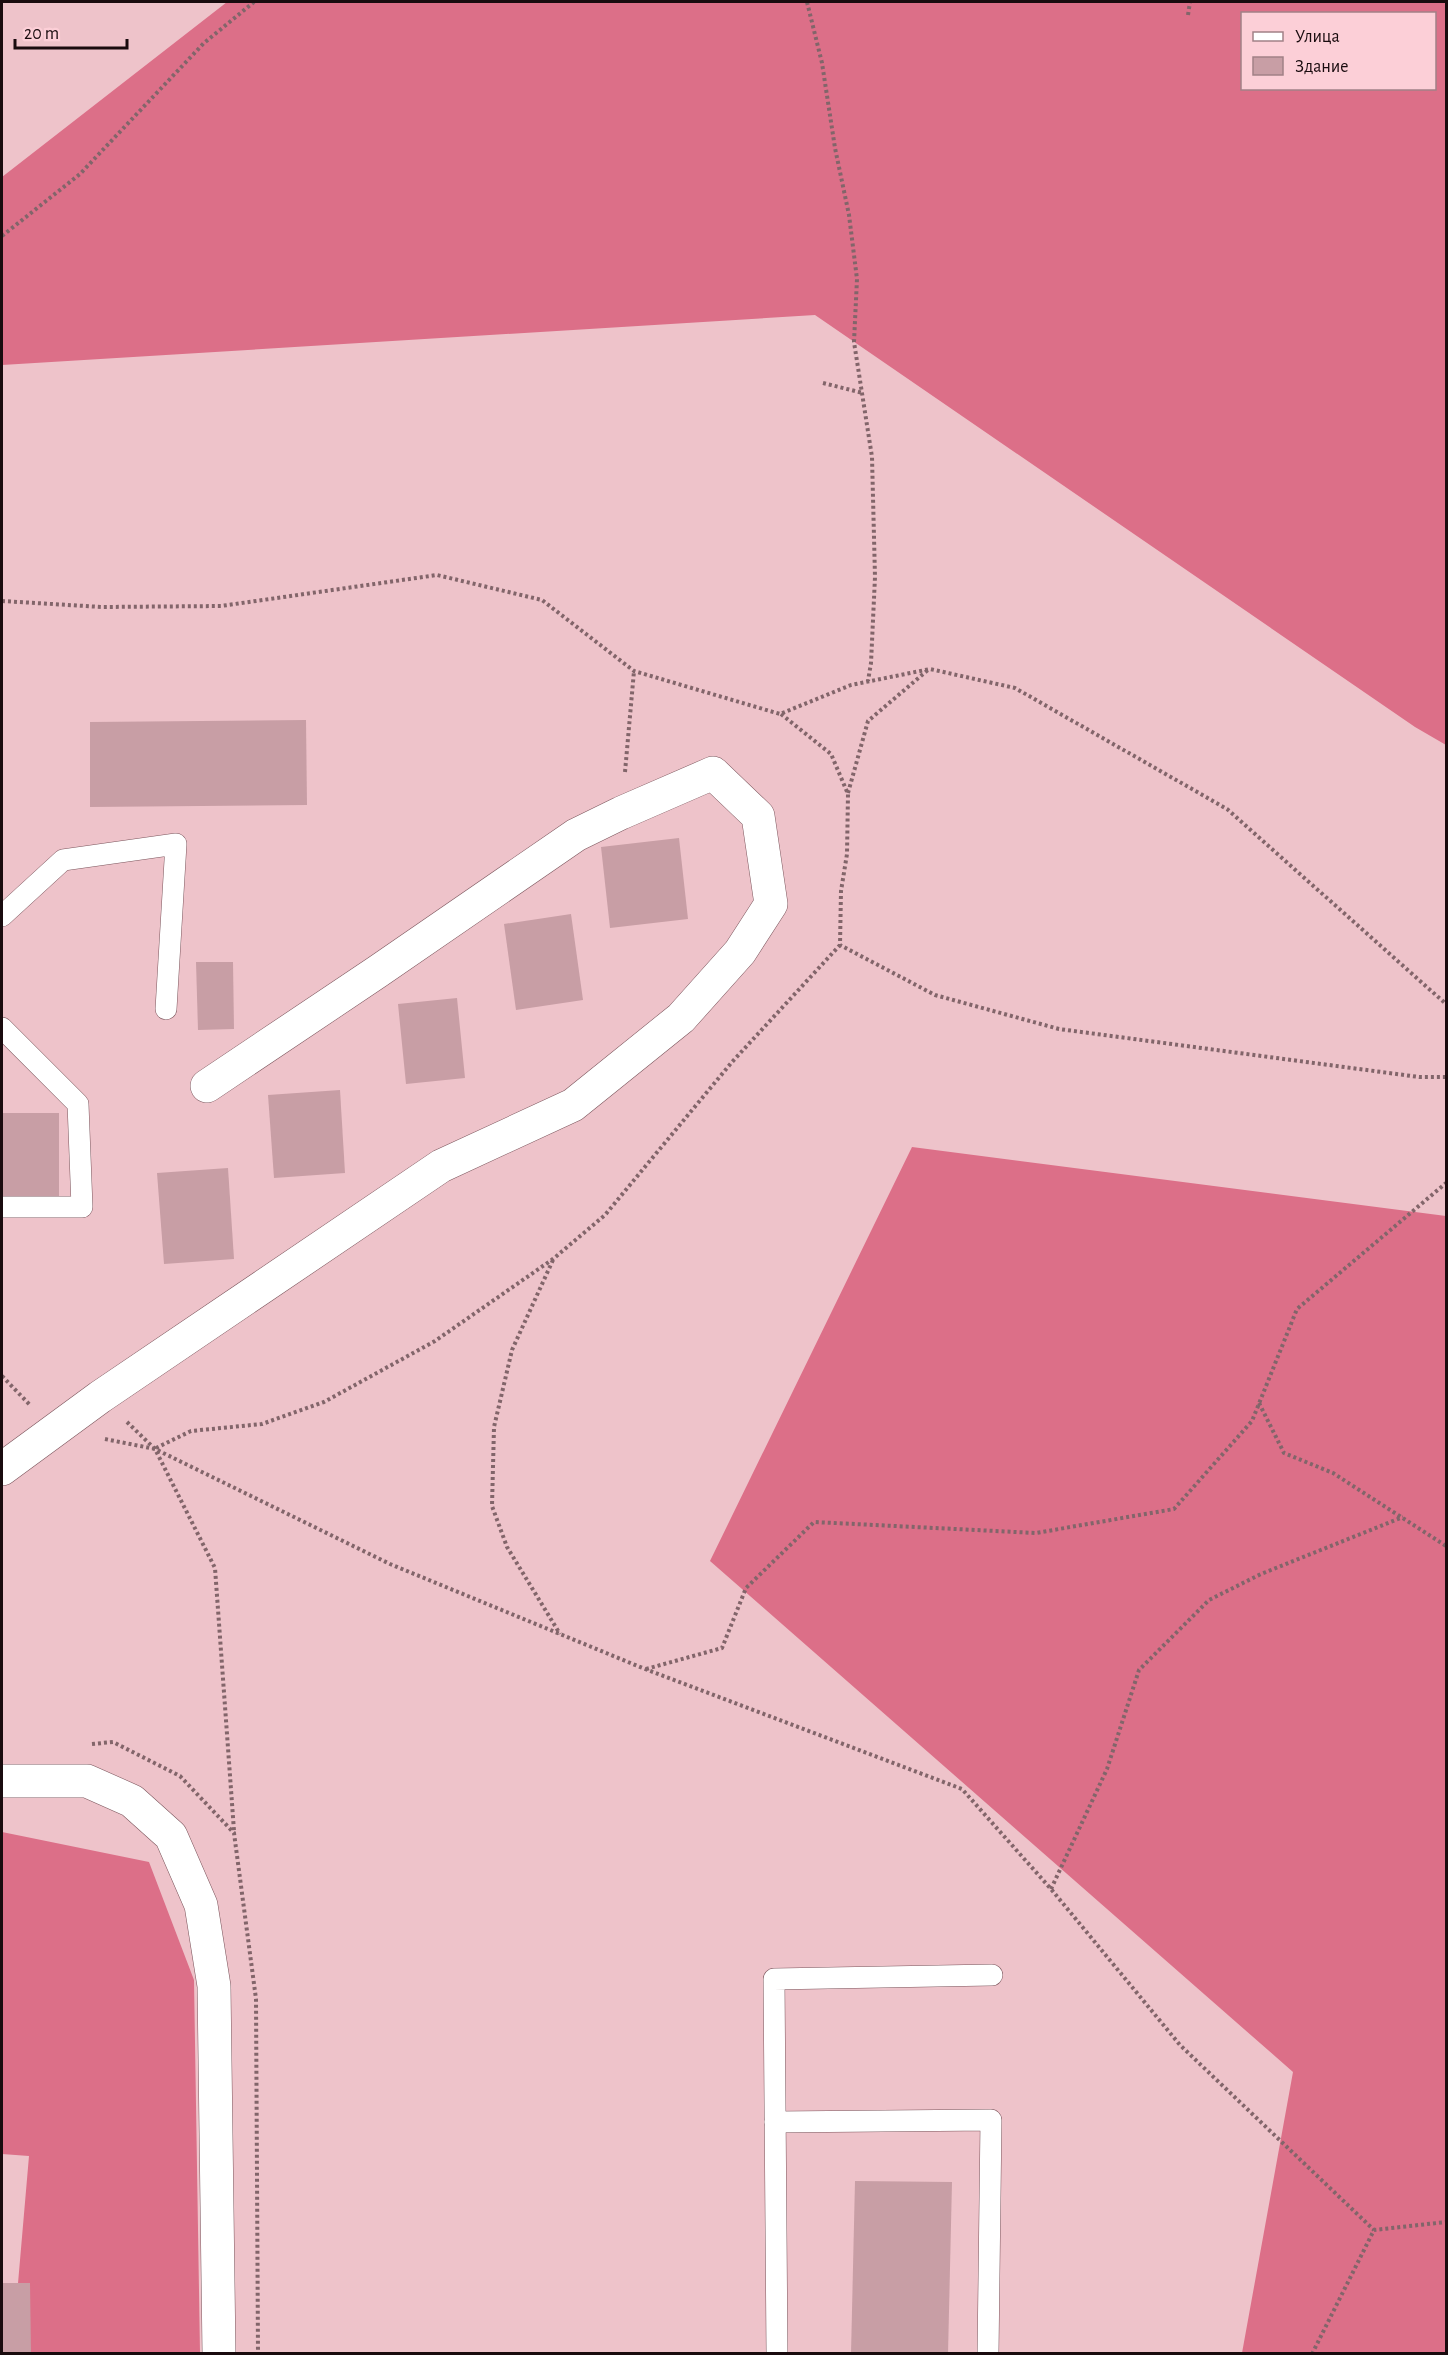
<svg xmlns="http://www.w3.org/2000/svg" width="1448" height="2355" viewBox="0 0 1448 2355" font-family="'Alegreya Sans',sans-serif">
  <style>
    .forest { fill: #dc6f88; fill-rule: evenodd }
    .building { fill: #c89ea5 }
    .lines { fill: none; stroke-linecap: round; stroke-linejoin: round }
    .lane-casing { stroke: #7b555c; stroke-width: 22 }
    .street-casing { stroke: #7b555c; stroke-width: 34 }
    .path { stroke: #82656a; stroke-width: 4; stroke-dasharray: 3 3; stroke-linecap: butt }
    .lane { stroke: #fff; stroke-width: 21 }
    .street { stroke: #fff; stroke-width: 33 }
  </style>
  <rect width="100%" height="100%" fill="#eec3ca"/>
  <g class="forest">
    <path d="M227,2H1446V745L1415,727L815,315L2,365V177ZM1242,14H1434V88H1242Z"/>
    <polygon points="912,1147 1446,1216 1446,2353 1242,2353 1293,2072 710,1561"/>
    <polygon points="2,1832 149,1862 194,1980 200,2353 12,2353 29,2156 2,2154"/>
  </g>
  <g class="building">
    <polygon points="306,720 307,805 90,807 90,722"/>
    <polygon points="679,838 688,919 610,928 601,847"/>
    <polygon points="571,914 583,1000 516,1010 504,924"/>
    <polygon points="196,962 233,962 234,1029 198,1030"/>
    <polygon points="457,998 465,1078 406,1084 398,1004"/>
    <polygon points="340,1090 345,1173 274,1178 268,1095"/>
    <rect x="2" y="1113" width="57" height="84"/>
    <polygon points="228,1168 234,1259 164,1264 157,1173"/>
    <polygon points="855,2181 952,2182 948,2354 851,2354"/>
    <polygon points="2,2283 30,2283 31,2354 2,2354"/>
  </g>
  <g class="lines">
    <defs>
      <g id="lane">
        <polyline points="2,916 63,860 176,844 166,1009"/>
        <polyline points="2,1028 78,1104 82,1207 2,1207"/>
        <polyline points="775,2122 991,2120 988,2354"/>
        <polyline points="777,2354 774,1979 992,1975"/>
      </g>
      <g id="street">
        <polyline points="2,1469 100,1397 441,1166 573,1105 681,1018 740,952 771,904 758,816 713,773 621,813 576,835 377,972 207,1086"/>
        <polyline points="2,1781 87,1781 132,1801 171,1836 201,1905 214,1986 219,2354"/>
      </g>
    </defs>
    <use href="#lane" class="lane-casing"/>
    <use href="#street" class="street-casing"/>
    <g class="path">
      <polyline points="807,2 822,63 835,148 849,215 857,279 854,342 872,457 875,577 871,663 868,681"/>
      <polyline points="1188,15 1190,2"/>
      <polyline points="2,236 80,174 204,43 254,2"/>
      <polyline points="823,383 863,393"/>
      <polyline points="2,601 102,607 221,606 437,575 542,600 634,671 780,714 851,685 930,669 1015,688 1227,809 1446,1004"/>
      <polyline points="781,714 831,754 848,794 847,854 841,891 840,945 935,995 1059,1029 1419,1077 1446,1077"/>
      <polyline points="625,772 634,671"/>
      <polyline points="848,793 868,721 929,669"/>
      <polyline points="553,1260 512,1350 494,1427 492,1506 507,1547 560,1634"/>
      <polyline points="2,1376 30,1405"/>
      <polyline points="1259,1403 1284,1453 1333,1473 1446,1546"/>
      <polyline points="127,1422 155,1449 215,1568 234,1831"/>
      <polyline points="105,1439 155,1449 390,1564 645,1669 962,1789 1051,1889 1180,2045 1374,2230"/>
      <polyline points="156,1448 191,1431 262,1424 324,1402 435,1341 553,1259 605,1215 732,1062 840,945"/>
      <polyline points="646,1669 722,1648 746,1588 814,1522 1036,1533 1174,1509 1252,1421 1297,1309 1446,1183"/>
      <polyline points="92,1744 113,1742 180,1776 234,1833 256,1999 258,2354"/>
      <polyline points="1051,1889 1107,1769 1139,1670 1209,1600 1261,1574 1403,1517"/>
      <polyline points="1312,2354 1374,2230 1446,2222"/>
    </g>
    <use href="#lane" class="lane"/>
    <use href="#street" class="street"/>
  </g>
  <rect width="1448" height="2355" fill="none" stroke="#190b0e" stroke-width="6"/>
  <rect x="1241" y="12" width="195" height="78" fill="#fccfd7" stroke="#a18187" stroke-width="1.5"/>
  <rect x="1253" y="32" width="30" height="9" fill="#ffffff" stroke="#a18187" stroke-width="1.5"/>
  <text x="1295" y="42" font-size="18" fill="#190b0e">Улица</text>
  <rect x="1253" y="57" width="30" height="18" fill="#c89ea5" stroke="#a18187" stroke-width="1.5"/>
  <text x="1295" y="72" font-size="18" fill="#190b0e">Здание</text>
  <path d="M15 39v9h112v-9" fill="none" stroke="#190b0e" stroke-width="3"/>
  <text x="24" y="39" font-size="18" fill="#190b0e" stroke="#fccfd7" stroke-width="4.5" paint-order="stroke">20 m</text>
</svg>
